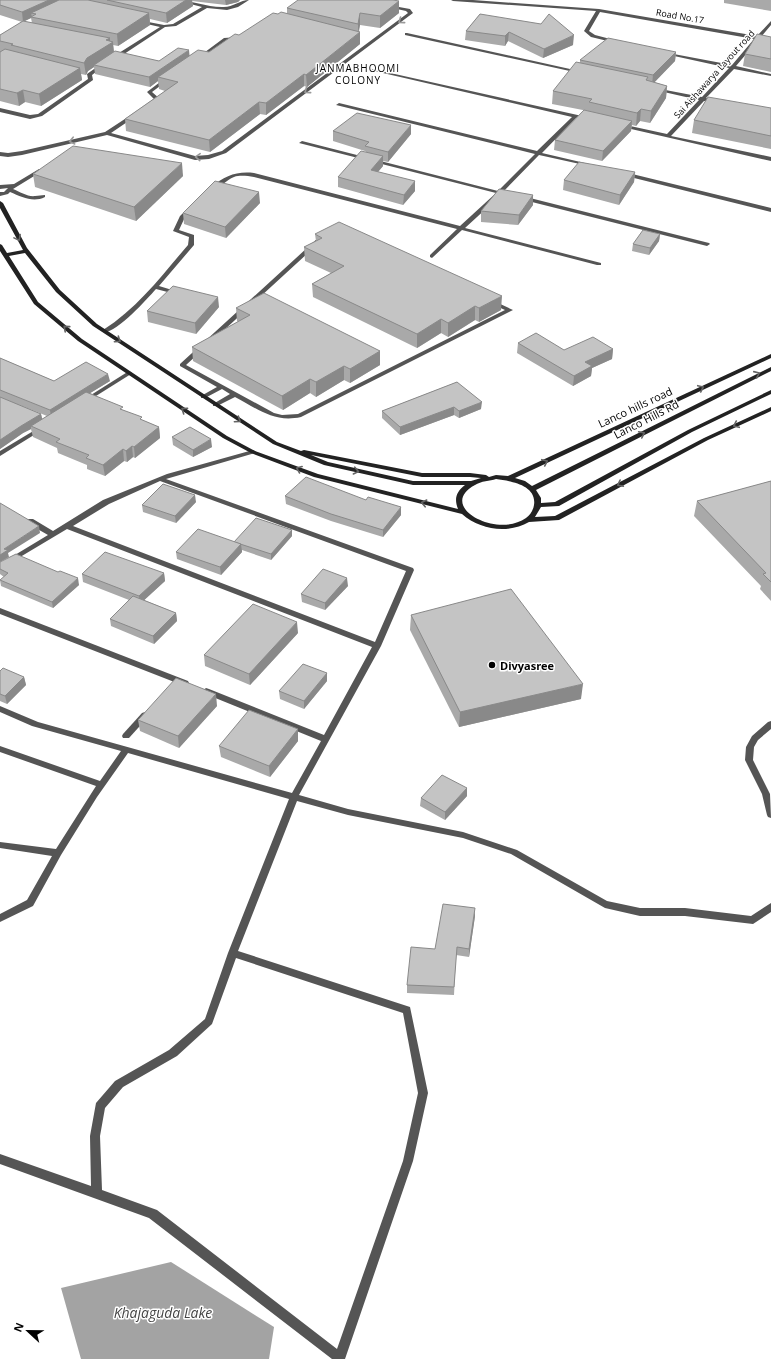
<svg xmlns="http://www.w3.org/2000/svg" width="771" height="1359" viewBox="0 0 771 1359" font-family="'Open Sans',sans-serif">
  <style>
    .water { fill: #a3a3a3 }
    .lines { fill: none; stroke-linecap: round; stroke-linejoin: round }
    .street { fill: #555; fill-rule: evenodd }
    .secondary { fill: #222; fill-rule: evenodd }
    .wall { fill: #a9a9a9; fill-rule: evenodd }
    .shaded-wall { fill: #898989 }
    .building { fill: #c4c4c4; stroke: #898989 }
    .oneway { stroke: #999 }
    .oneway2 { stroke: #646464 }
    .poi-dot { fill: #000; stroke: #fff; stroke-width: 1.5 }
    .labels { text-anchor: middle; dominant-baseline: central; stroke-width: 3; stroke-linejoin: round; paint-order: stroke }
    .far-street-label { font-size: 9px; fill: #000; stroke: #fff }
    .far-neighbourhood-label { font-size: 10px; letter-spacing: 1px; fill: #000; stroke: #fff }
    .street-label { font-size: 11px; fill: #000; stroke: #fff }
    .poi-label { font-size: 11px; font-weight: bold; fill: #000; stroke: #fff; text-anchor: start }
    .near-water-label { font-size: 14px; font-style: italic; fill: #444; stroke: #fff }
  </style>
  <rect width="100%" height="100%" fill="#fff"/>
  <polygon class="water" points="171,1262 274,1327 269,1359 81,1359 61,1288"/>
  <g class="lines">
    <g class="street">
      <path d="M175,0C191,0 206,7 222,7C232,8 240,0 249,0L238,7L227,10L207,8L176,26L165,27L115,60H111V58L160,27L138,22V20L164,25L173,24L202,7Z"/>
      <polygon points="451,0 473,0 599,9 757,36 771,21 771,25 761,37 771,39 771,41 759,39 736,66 771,74 771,76 734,69 706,98 718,101 718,103 704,101 671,136 771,157 771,161 618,126 621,124 667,134 699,100 655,90 655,88 702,97 729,68 665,54 663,54 663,52 732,65 754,39 600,12 589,31 595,35 618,41 618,42 616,43 591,37 584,31 596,11 453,1"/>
      <polygon points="388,5 410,9 413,13 226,153 209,159 195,160 107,135 22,155 8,157 0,156 0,152 8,153 22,151 105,132 134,113 136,114 136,116 111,133 195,156 208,155 222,151 408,13 406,11 388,7"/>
      <polygon points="407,33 579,71 581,72 579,73 405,35 405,33"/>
      <polygon points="238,37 240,38 240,39 227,40 201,59 197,58 224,38"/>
      <polygon points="101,64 105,65 92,75 93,80 42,116 30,119 0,112 0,108 30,115 38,114 88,79 87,74"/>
      <path d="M368,68L591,118V120L589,121L576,118L542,153L589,164V166L539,155L503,192L507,193V195H501L465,228L601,263V265H597L462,230L432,258L430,257V255L457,229L254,177C247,176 240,175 234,177C226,180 219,190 211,189V187C225,176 236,171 254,173L460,226L496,193L299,143L302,141L498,191L535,154L336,105L339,103L537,151L572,117L370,70L368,69Z"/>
      <polygon points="164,79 168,80 152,92 160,99 152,105 148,105 148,103 154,99 147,92"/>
      <path d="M39,169L44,170L13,189C20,192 28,197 35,196C39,196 41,195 45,195V197C33,203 22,197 10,192L8,194L0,196V192H4L8,188L0,189V185L14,184Z"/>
      <polygon points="624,172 771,208 771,212 622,175 621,174"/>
      <polygon points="522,196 709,243 710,244 707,246 520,199 519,198"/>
      <path d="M187,209L192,210L185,217L179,230L194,235V245L159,286L182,293L179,295L156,289C147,299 116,334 103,332V330C138,308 162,275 188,245L189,237L173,231L180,216Z"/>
      <path d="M330,227H334L513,310L301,417C274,423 258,409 235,397L217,406H213V404L230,394L222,389L205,398H201V396L217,387L180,366V364ZM333,230L505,310L298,414L282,415L274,413L186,365Z"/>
      <polygon points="129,371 132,373 131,374 88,401 86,402 83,400"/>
      <polygon points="40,427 42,428 42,430 0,456 0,451"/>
      <path d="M253,450L255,451L256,452L255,453L166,479L413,568L414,570L381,646L299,795L348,809L463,832L517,850L607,901L640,908H685L751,916L771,903V912L753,924L685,916H640L605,908L511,854L463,838L348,815L297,801L238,951L410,1007L428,1093L413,1161L345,1359H332L149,1218L0,1164V1154L91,1186L90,1136L96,1103L115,1081L169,1050L205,1019L228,953L289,799L128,753L97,797L61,855L33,906L0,922V914L27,900L52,856L0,848V842L56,849L96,786L0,752V746L100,781L121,751L32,726L0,712V706L38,722L292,793L321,741L203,693L202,691L206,688L209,689L324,735L372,647L67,529L0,569V564L48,535L27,523L26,521L27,519H33L53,531L103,500L167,474ZM160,481L406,571L375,642L73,526L109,504ZM236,958L403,1013L418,1093L403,1161L337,1349L157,1210L102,1190L100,1136L105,1108L123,1087L177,1056L212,1024Z"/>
      <polygon points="0,608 188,681 189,683 188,685 182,685 0,614"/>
      <polygon points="145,712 148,713 149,715 148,717 129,738 123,738 122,736 123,734 142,713"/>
      <polygon points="771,721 771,729 758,740 754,747 753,760 770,794 771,818 768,817 767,815 762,794 745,760 746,747 752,736 768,722"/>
    </g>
    <path class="secondary" d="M0,201L3,203L27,248L60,290L97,324L277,442L301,451L304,450L422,473H470L486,475L489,477L496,475L508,476L771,354V358L515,478L525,481L532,486L771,367V371L536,490L541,498V503L555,502L688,430L769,391L771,390V394L692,432L559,506L541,507L535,517L555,516L704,438L769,408L771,407V411L708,440L559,520L529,522C508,534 480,530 462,514L314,477L251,453L223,438L78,341L34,304L0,251V244L2,245L7,253L23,250L0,208ZM25,253L56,292L93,326L273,444L324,465L413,485H465C456,492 454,499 458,509L318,474L255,451L227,436L82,339L38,302L9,256ZM311,455L422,477H470L481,478L471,481H413L328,462ZM496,479C511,481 537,485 534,505C533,511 530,515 526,518C496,539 436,506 475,485C481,481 490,481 496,479Z"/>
  </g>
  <g class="wall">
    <path d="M0,0H240L238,2L226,5L192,1L193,6L167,23L150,19V25L118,46L113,45L114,52L159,61L209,52L278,14L287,13V8L399,1V13L380,28L360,25L359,32L360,44L307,87L304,86L266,115L260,114L210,152L126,131L125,119L165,91L159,89L158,81L150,87L95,74L94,67L88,71L86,75L81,74L82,80L41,106L25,102L19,106L0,101V35L22,22L0,15ZM31,18L32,23L24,21Z"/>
    <polygon points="724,0 771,0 771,11 724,3"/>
    <polygon points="480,14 573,45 543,58 508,41 505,46 465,40 466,31"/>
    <polygon points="771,37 771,72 743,66 745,54"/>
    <polygon points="676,52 675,61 654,82 667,86 666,98 650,123 640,121 636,126 632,125 631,131 602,161 554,150 555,140 588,111 552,104 553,91 580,62 580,60"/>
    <polygon points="771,108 771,149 692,133 694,120"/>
    <polygon points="333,131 411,134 388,162 383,161 383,166 378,172 415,191 403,205 338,187 338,177 366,152 365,151 333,141"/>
    <polygon points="635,172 634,182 619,205 563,190 564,180"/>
    <polygon points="33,174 183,176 136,221 35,187"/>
    <polygon points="533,195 533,205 518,225 481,222 481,211"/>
    <polygon points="260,203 226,238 184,224 183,213"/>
    <polygon points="315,234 501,310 479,322 475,320 448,337 441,333 417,348 313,297 312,284 331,273 305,261 304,247 316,241"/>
    <polygon points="660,234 659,241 649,255 632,251 633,244"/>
    <polygon points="219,307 196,334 148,322 147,311"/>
    <polygon points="236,308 380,351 380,365 350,383 344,380 316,397 310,393 283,410 193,361 192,347 238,322 237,321"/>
    <polygon points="518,343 564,350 613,349 612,359 592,368 591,376 573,386 517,353"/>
    <path d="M0,358L54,381H110L90,393L142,420L159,427L160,438L135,458L133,457L127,462L124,461L105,476L87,469V465L58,453L57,448L33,437L31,429L23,433L0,449ZM15,403L47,416L42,419L41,414Z"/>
    <polygon points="457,382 481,409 459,418 454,415 400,435 382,418 382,411"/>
    <polygon points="172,437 212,447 193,457 173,445"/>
    <polygon points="771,481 771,601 760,589 761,586 694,516 697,501"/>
    <polygon points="285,496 401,515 383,537 331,521 286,504"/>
    <polygon points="196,502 176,523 143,512 142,505"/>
    <polygon points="292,530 292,536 271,560 242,550 242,552 221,575 177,559 176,552 235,542"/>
    <polygon points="0,562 79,585 53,608 1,586 0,580 4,577 0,574"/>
    <polygon points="164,573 165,581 144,600 176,613 177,621 154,644 111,626 110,619 129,600 83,582 82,574"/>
    <polygon points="348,586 325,610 302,602 301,594"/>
    <polygon points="411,615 581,699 459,727 410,630"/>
    <polygon points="298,633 250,685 205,666 204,655"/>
    <polygon points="0,671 24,677 26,685 7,704 0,701"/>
    <polygon points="327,673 327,681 304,709 280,699 279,691"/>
    <polygon points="217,706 179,748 140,731 138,720"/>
    <polygon points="298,729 298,741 270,777 221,757 219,746"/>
    <polygon points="467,788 467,796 445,820 420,806 421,798"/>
    <polygon points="475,916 469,957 456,955 454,995 407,993 407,985 435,949"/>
  </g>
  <g class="shaded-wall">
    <polygon points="49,0 70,0 36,14 31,13 32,17 31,17 31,18 23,22 22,12"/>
    <polygon points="186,0 192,0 193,6 167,23 166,13"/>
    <polygon points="225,0 240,0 238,2 226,5"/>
    <polygon points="399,1 399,13 380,28 380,16"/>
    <polygon points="149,13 150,25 118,46 117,34"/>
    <polygon points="360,13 360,25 358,33 360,32 360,44 307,87 306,75 358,34 358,24"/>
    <polygon points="509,32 508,41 505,46 505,36"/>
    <polygon points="574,35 573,45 543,58 544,49"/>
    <polygon points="110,38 110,43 113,42 114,54 94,65 94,67 88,71 86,75 84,63 87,58 106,40"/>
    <polygon points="189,50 190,60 158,77 158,81 150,87 149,77"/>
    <polygon points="676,52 675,61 652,85 653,75"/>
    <polygon points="80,68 82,80 41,106 39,94"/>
    <polygon points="304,74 304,86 266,115 266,103"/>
    <polygon points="667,86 666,98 650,123 651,111"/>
    <polygon points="23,90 25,102 19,106 17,93"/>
    <polygon points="259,102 260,114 210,152 209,140"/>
    <polygon points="641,109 640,121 636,126 637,113"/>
    <polygon points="632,121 631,131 602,161 603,151"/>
    <polygon points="411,125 411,134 388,162 388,152"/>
    <polygon points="383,156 383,166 371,180 371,170"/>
    <polygon points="182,163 183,176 136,221 134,207"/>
    <polygon points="635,172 634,182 619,205 620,195"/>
    <polygon points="415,181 415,191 403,205 404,195"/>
    <polygon points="259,192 260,203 226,238 225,227"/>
    <polygon points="533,195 533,205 518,225 519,215"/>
    <polygon points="660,234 659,241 649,255 650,248"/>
    <polygon points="502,296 501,310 479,322 479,308"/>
    <polygon points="218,297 219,307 196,334 195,323"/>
    <polygon points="475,306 475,320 448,337 448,323"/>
    <polygon points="441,319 441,333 417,348 417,334"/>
    <polygon points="613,349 612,359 592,368 591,376 573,386 574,376 585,362"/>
    <polygon points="380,351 380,365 350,383 350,369"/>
    <polygon points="344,366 344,380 316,397 316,382"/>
    <polygon points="108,374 110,381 51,417 50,410"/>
    <polygon points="310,379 310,393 283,410 282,396"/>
    <polygon points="482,402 481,409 459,418 459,411"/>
    <polygon points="454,407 454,415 400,435 400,427"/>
    <polygon points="41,414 43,422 31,426 31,429 23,433 0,449 0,440 21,426"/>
    <polygon points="159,427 160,438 135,458 134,447"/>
    <polygon points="211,439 212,447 193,457 193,450"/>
    <polygon points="132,446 133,457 127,462 126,451"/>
    <polygon points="123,449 124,461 105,476 103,465"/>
    <polygon points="195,495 196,502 176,523 175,516"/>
    <polygon points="401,507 401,515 383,537 383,530"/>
    <polygon points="39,526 40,533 8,553 9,557 0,562 0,555 4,549"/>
    <polygon points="292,530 292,536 271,560 271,554"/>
    <polygon points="241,544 242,552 221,575 220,567"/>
    <polygon points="164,573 165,581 140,604 139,596"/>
    <polygon points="78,578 79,585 53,608 52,602"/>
    <polygon points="347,578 348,586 325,610 325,603"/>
    <polygon points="176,613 177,621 154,644 153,636"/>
    <polygon points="297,622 298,633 250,685 249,674"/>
    <polygon points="327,673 327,681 304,709 304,701"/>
    <polygon points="24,677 26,685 7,704 5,696"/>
    <polygon points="583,684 581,699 459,727 460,712"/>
    <polygon points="216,694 217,706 179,748 178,736"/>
    <polygon points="298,729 298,741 270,777 269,766"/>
    <polygon points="467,788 467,796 445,820 445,812"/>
    <polygon points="475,908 475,916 469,957 469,949"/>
  </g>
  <g class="building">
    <polygon points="0,0 49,0 22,12 0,5"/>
    <polygon points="59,0 88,0 149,13 117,34 31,17 36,14 31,13"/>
    <polygon points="107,0 186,0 166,13"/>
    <polygon points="298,0 393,0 399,1 380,16 360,13 358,24 287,8"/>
    <polygon points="281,12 360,32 306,75 304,74 266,103 259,102 209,140 125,119 178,82 158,77 198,50 209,52 235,34 239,35 273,13 278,14"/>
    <polygon points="480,14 541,24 549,14 574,35 544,49 509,32 505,36 466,31"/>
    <polygon points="23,21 110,38 106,40 113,42 87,58 84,63 11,45 13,44 0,41 0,35"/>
    <polygon points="757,34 771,37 771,59 745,54"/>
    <polygon points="608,38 676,52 653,75 580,60"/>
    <polygon points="178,48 189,50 149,77 94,65 115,51 159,61"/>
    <polygon points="5,49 80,68 39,94 23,90 17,93 0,89 0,52"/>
    <polygon points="576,62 648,77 646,80 667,86 651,111 641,109 637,113 589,102 592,99 553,91"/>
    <polygon points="708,97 771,108 771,136 694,120"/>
    <polygon points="584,110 632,121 603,151 555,140"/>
    <polygon points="357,113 411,125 388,152 365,146 369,142 333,131"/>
    <polygon points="73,146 182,163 134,207 33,174"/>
    <polygon points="361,151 383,156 371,170 415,181 404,195 338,177"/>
    <polygon points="579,162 635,172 620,195 564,180"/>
    <polygon points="215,181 259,192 225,227 183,213"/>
    <polygon points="499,189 533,195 519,215 481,211"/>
    <polygon points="339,222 502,296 479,308 475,306 448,323 441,319 417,334 312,284 344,266 304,247 322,238 315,234"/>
    <polygon points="643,230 660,234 650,248 633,244"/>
    <polygon points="173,286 218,297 195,323 147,311"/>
    <polygon points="264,293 380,351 350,369 344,366 316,382 310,379 282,396 192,347 250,315 236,308"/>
    <polygon points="536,333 564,350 593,337 613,349 585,362 592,366 574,376 518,343"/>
    <polygon points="0,358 54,381 86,362 108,374 50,410 0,390"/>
    <polygon points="457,382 482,402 459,411 454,407 400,427 382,411"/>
    <polygon points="86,392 123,407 120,409 142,417 140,419 159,427 134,447 132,446 126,451 123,449 103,465 86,458 89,455 56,442 60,439 31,426"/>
    <polygon points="0,397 41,414 21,426 0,440"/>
    <polygon points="190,427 211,439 193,450 172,437"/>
    <polygon points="306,477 366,500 368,497 401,507 383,530 331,514 285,496"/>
    <polygon points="771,481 771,582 763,574 766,573 697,501"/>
    <polygon points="163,484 195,495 175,516 142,505"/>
    <polygon points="0,503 39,526 4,549 8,550 0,555"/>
    <polygon points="256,518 292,530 271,554 234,542"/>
    <polygon points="198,529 241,544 220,567 176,552"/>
    <polygon points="105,552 164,573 139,596 82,574"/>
    <polygon points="16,554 58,572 60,571 78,578 52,602 0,580 8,573 0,569 0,562"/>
    <polygon points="323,569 347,578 325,603 301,594"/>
    <polygon points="511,589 583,684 460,712 411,615"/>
    <polygon points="133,596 176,613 153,636 110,619"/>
    <polygon points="253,604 297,622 249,674 204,655"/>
    <polygon points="303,664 327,673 304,701 279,691"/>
    <polygon points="3,668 24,677 5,696 0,694 0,671"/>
    <polygon points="176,678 216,694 178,736 138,720"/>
    <polygon points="249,710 298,729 269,766 219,746"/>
    <polygon points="442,775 467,788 445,812 421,798"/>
    <polygon points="443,904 475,908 469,949 457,947 454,987 407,985 411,947 435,949"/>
  </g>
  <defs><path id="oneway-chevron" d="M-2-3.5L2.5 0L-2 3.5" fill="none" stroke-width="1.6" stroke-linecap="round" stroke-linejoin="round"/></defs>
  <g class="oneway">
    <use href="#oneway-chevron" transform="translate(401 21) rotate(144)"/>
    <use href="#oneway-chevron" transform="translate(307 91) rotate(144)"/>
    <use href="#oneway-chevron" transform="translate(72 141) rotate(167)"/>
    <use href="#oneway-chevron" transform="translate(198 157) rotate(-177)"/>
  </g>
  <g class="oneway2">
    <use href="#oneway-chevron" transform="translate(18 238) rotate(62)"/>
    <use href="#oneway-chevron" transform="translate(66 328) rotate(-139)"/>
    <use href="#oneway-chevron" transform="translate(118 340) rotate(34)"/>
    <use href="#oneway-chevron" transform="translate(757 374) rotate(-24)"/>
    <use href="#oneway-chevron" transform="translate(701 388) rotate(-25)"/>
    <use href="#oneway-chevron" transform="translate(184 410) rotate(-146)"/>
    <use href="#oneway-chevron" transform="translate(238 420) rotate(34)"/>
    <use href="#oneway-chevron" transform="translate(736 425) rotate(155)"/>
    <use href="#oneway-chevron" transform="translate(642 434) rotate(-27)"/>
    <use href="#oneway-chevron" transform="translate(545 462) rotate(-25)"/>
    <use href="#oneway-chevron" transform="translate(299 469) rotate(-159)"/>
    <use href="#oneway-chevron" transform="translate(356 471) rotate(12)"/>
    <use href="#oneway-chevron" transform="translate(620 484) rotate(152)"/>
    <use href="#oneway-chevron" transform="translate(424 503) rotate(-167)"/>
  </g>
  <circle class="poi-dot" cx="492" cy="665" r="4"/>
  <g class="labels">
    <g class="far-street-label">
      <text transform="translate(680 16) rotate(10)">Road No.17</text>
      <text transform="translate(714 74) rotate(-48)">Sai Aishawarya Layout road</text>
    </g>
    <g class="far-neighbourhood-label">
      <text x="358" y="68">JANMABHOOMI<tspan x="358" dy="12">COLONY</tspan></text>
    </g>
    <g class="street-label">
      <text transform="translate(635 407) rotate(-25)">Lanco hills road</text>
      <text transform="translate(646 419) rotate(-27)">Lanco Hills Rd</text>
    </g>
    <g class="poi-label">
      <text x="500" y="665">Divyasree</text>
    </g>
    <g class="near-water-label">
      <text x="163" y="1312">Khajaguda Lake</text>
    </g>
  </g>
  <g transform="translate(28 1331) rotate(292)" stroke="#ffffff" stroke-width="3" paint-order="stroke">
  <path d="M0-3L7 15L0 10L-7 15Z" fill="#000000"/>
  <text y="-6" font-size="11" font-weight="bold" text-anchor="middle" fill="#000000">N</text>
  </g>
</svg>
